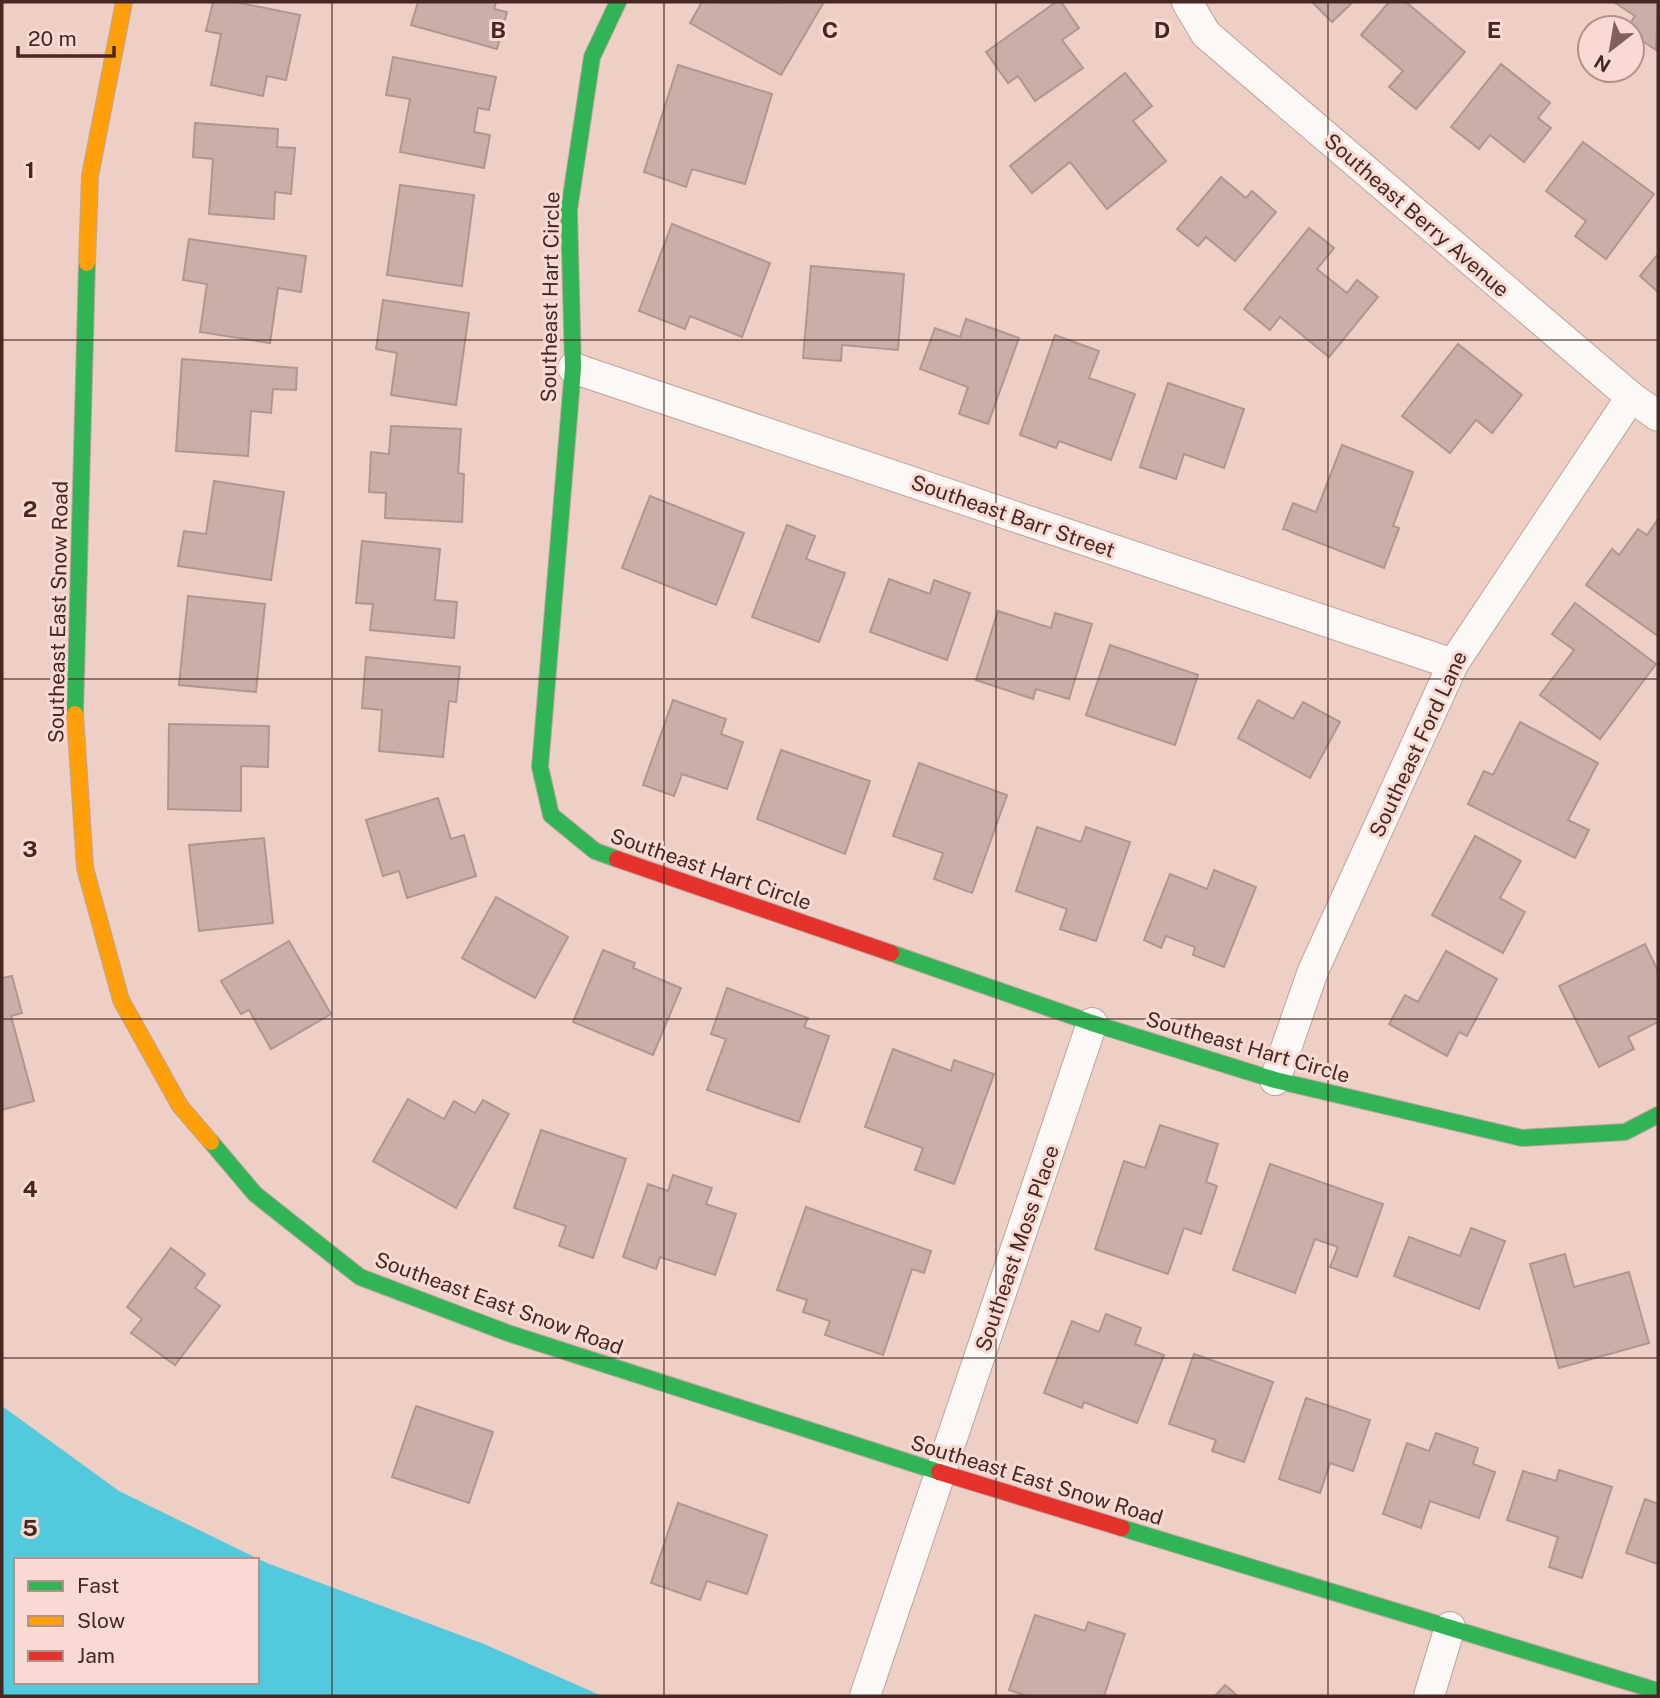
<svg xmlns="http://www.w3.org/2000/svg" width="1660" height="1698" viewBox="0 0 1660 1698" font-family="'Public Sans',sans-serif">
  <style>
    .water { fill: #53c9de; fill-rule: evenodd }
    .building { fill: #caafa8; stroke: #b0968f; stroke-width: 2 }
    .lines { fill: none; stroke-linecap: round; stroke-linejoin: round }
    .street-casing { stroke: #bea49c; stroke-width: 32 }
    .fast-casing { stroke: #bea49c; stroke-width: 18 }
    .slow-casing { stroke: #bea49c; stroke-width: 18 }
    .jam-casing { stroke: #bea49c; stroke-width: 18 }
    .street { stroke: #fcf8f6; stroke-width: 30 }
    .fast { stroke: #30b455; stroke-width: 16 }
    .slow { stroke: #ff9f0a; stroke-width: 16 }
    .jam { stroke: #e5322d; stroke-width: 16 }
    .grid { fill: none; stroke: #442821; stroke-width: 2; stroke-opacity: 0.55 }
    .labels { text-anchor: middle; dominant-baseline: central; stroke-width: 6; stroke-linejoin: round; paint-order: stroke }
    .street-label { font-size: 21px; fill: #442821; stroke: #f8dad2 }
    .grid-label { font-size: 23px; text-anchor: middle; font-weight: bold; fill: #442821; stroke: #f8dad2; stroke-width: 6; stroke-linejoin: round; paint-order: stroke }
  </style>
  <rect width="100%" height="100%" fill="#eecfc6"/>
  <path class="water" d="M2,1406L119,1491L267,1563L484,1644L602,1696H2ZM16,1560H257V1682H16Z"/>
  <g class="building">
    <polygon points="213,2 235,2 300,15 286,80 267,76 263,96 211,85 221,34 206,31"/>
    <polygon points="418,2 496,2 494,9 507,12 497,49 411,25"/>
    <polygon points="702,2 734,3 824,2 781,75 690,23"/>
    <polygon points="1056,2 1061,2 1079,28 1062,40 1083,68 1035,101 1018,76 1008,83 986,52"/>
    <polygon points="1312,2 1353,2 1332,22"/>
    <polygon points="1389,2 1406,2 1465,52 1416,109 1389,87 1403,71 1361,35"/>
    <polygon points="1614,2 1658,2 1656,50 1632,34 1632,28 1627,28 1635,16"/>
    <polygon points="393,57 496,77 489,110 478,108 474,132 490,135 484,168 400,152 410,99 386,95"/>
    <polygon points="1501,64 1550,103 1538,118 1551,128 1524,162 1490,135 1479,149 1451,127"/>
    <polygon points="678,65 772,94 745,184 692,169 686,187 644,172"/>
    <polygon points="1125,73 1152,106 1133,121 1166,161 1107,209 1070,162 1032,193 1010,166"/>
    <polygon points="195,123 278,129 277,147 295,148 291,194 275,192 274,219 209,214 213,159 193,157"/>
    <polygon points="1583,142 1654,194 1606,259 1575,236 1586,221 1546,191"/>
    <polygon points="1221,177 1246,198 1252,191 1276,212 1235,261 1206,237 1198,246 1177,229"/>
    <polygon points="400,185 474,195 462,286 387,275"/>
    <polygon points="672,224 770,263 742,337 690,316 685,329 639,311"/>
    <polygon points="1309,228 1334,248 1317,269 1347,293 1357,280 1378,297 1329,357 1280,317 1270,330 1244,309"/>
    <polygon points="189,239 306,256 301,292 278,288 270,343 200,332 207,284 183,280"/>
    <polygon points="1658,254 1658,292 1640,276"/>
    <polygon points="811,266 904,274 898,350 842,345 841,361 803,358"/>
    <polygon points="383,300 469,313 456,405 391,395 397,353 376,349"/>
    <polygon points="966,319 1019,338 988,424 959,414 968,387 920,369 935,328 960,337"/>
    <polygon points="1055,335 1099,351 1089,378 1135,394 1111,460 1059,441 1056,448 1020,435"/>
    <polygon points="1458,344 1522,395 1492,433 1476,420 1450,453 1402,416"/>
    <polygon points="182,359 297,368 296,390 273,389 271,413 251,411 248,456 176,451"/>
    <polygon points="1168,383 1244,409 1224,468 1184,454 1176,479 1140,467"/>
    <polygon points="391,426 461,429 458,473 464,474 462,522 385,518 386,493 369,492 371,452 389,454"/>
    <polygon points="1342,445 1413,472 1393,526 1399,528 1384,568 1283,529 1293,503 1316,512"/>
    <polygon points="214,481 284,492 271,580 178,566 184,531 206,534"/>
    <polygon points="650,496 744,533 716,605 622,568"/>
    <polygon points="1658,519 1658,636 1586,585 1612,549 1619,555 1638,529 1647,535"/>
    <polygon points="787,525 815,536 806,559 845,573 819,642 752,617"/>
    <polygon points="362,541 440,549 435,600 457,602 454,638 370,630 373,604 356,603"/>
    <polygon points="889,579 930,594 934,580 970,593 947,660 870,632"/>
    <polygon points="188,596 265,604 256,692 179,685"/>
    <polygon points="1575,603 1656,664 1600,739 1540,695 1574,650 1552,634"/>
    <polygon points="998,611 1051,628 1055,613 1092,624 1069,699 1036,689 1033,699 976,680"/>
    <polygon points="1110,645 1198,675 1175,745 1086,715"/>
    <polygon points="366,657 460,667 456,702 449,701 443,757 379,751 382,710 362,708"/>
    <polygon points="673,700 726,719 721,734 743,742 727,789 682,774 674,796 643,785"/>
    <polygon points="1258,700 1293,719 1303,702 1340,722 1310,778 1238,738"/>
    <polygon points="1520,722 1598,763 1568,820 1589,830 1575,858 1468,804 1484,771 1493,775"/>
    <polygon points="169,724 269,726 268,767 241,766 241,811 168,809"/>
    <polygon points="781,750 870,781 845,854 757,819"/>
    <polygon points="919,763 1007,795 972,893 934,879 943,853 893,836"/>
    <polygon points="438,798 451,839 464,835 476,876 407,898 399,871 383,876 366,820"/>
    <polygon points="1037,827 1081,842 1086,827 1130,842 1096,941 1060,929 1067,909 1016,891"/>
    <polygon points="1475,836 1521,861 1500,898 1525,912 1503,953 1432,915"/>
    <polygon points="264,838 273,923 199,931 189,845"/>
    <polygon points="1214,870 1256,887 1224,967 1193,955 1195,947 1166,936 1161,948 1144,940 1170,874 1207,889"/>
    <polygon points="496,897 568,937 535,998 462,958"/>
    <polygon points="289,941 331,1014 271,1049 249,1010 241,1014 221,981"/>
    <polygon points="1645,944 1658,971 1658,1022 1628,1037 1634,1049 1599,1067 1559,986"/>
    <polygon points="603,950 635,963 633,968 681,988 653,1055 573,1022"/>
    <polygon points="1446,951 1497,979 1467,1036 1459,1032 1447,1056 1389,1024 1405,995 1418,1002"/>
    <polygon points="12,976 22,1013 11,1016 34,1101 2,1110 2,978"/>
    <polygon points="727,988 808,1018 804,1027 829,1036 799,1122 707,1090 726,1039 711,1034"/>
    <polygon points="893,1049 951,1071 954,1060 994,1074 954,1184 915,1170 923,1148 865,1127"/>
    <polygon points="408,1099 444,1119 454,1101 475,1113 483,1100 509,1114 456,1208 373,1161"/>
    <polygon points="1160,1125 1218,1144 1206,1182 1217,1186 1201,1234 1184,1228 1168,1274 1095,1249 1124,1161 1145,1168"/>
    <polygon points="541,1130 626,1159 593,1258 559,1246 566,1226 514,1208"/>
    <polygon points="1270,1164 1383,1204 1357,1277 1330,1267 1338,1247 1315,1239 1295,1293 1233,1270"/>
    <polygon points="673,1175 712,1188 706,1204 736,1214 715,1275 660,1257 656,1269 623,1257 648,1184 668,1191"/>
    <polygon points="806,1207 931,1251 924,1273 912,1269 883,1355 825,1335 830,1321 803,1312 807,1300 777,1290"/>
    <polygon points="1471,1228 1505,1241 1479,1309 1394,1276 1409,1237 1460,1256"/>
    <polygon points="171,1248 205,1274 195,1288 220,1306 175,1365 131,1333 142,1319 127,1307"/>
    <polygon points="1565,1254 1574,1287 1629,1272 1649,1343 1559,1368 1530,1264"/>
    <polygon points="1106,1314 1141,1328 1135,1344 1164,1355 1137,1423 1084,1402 1082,1408 1044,1393 1072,1321 1099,1332"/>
    <polygon points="1194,1354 1273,1382 1244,1462 1212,1451 1216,1440 1169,1424"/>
    <polygon points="1306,1398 1370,1420 1353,1471 1330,1463 1320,1493 1279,1479"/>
    <polygon points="416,1406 493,1432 469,1503 392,1477"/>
    <polygon points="1436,1433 1478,1448 1473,1464 1495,1472 1479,1518 1430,1501 1421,1528 1383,1514 1407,1443 1429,1451"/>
    <polygon points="1559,1470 1612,1487 1582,1578 1549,1567 1558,1537 1507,1520 1523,1471 1556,1481"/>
    <polygon points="1645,1499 1658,1504 1658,1564 1626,1553"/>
    <polygon points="678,1503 767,1535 747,1594 707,1581 700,1600 651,1583"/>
    <polygon points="1035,1615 1085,1631 1088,1622 1125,1634 1104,1696 1027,1696 1009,1690"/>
    <polygon points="1225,1685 1238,1696 1215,1696"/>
  </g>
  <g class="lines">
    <defs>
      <g id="street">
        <polyline points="1187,2 1206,34 1631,397 1658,416"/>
        <polyline points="573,368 1453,664"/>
        <polyline points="1275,1080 1313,971 1453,664 1631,397"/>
        <polyline points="865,1696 1092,1023"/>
        <polyline points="1429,1696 1450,1627"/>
      </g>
      <g id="fast">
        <polyline points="75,714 87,263"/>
        <polyline points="617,859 595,851 551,815 540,767 573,368 569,210 592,57 618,2"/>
        <polyline points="891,953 1092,1023 1275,1080 1522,1138 1625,1132 1658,1115"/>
        <polyline points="211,1142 255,1194 360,1277 508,1333 939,1472"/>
        <polyline points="1122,1528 1658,1691"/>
      </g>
      <g id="slow">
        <polyline points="87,263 90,176 124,2"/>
        <polyline points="75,714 85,868 121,1000 180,1106 211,1142"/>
      </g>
      <g id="jam">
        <polyline points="617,859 891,953"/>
        <polyline points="939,1472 1122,1528"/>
      </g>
    </defs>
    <use href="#street" class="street-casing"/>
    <use href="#fast" class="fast-casing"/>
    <use href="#slow" class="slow-casing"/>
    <use href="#jam" class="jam-casing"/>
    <use href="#street" class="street"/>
    <use href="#fast" class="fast"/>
    <use href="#slow" class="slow"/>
    <use href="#jam" class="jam"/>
  </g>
  <path class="grid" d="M332,2V1696M664,2V1696M996,2V1696M1328,2V1696M2,340H1658M2,679H1658M2,1019H1658M2,1358H1658"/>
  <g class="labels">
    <g class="street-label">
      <text transform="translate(1417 215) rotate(41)">Southeast Berry Avenue</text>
      <text transform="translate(550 297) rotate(-89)">Southeast Hart Circle</text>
      <text transform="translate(1013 516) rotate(19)">Southeast Barr Street</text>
      <text transform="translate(58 612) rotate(-89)">Southeast East Snow Road</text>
      <text transform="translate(1418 744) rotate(-65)">Southeast Ford Lane</text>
      <text transform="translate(711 869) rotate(19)">Southeast Hart Circle</text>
      <text transform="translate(1248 1047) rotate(16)">Southeast Hart Circle</text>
      <text transform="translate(1017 1248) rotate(-71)">Southeast Moss Place</text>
      <text transform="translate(499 1303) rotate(20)">Southeast East Snow Road</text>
      <text transform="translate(1037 1480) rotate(17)">Southeast East Snow Road</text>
    </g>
  </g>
  <g class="grid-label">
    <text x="498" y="38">B</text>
    <text x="830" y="38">C</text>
    <text x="1162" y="38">D</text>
    <text x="1494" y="38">E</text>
    <text x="30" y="178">1</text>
    <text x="30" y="517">2</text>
    <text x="30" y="857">3</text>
    <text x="30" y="1197">4</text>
    <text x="30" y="1536">5</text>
  </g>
  <rect width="1660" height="1698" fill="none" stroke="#442821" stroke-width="7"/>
  <rect x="14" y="1558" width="245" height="126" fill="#f8dad2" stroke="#b0938b" stroke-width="2"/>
  <rect x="28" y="1581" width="35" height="10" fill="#30b455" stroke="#b0938b" stroke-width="2"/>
  <text x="77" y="1593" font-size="21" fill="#442821">Fast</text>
  <rect x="28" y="1616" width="35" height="10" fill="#ff9f0a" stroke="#b0938b" stroke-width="2"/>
  <text x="77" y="1628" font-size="21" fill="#442821">Slow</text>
  <rect x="28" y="1651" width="35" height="10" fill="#e5322d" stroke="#b0938b" stroke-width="2"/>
  <text x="77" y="1663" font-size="21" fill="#442821">Jam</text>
  <g transform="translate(1611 49) rotate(211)"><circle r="33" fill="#f8dad2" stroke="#b0938b" stroke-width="2"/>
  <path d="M0-5L12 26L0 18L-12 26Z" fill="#80625b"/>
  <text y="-10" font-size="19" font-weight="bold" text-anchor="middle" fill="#442821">N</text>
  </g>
  <path d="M18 46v10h96v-10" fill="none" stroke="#442821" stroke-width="3.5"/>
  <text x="28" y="46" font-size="21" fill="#442821" stroke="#f8dad2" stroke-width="5" paint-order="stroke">20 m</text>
</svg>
